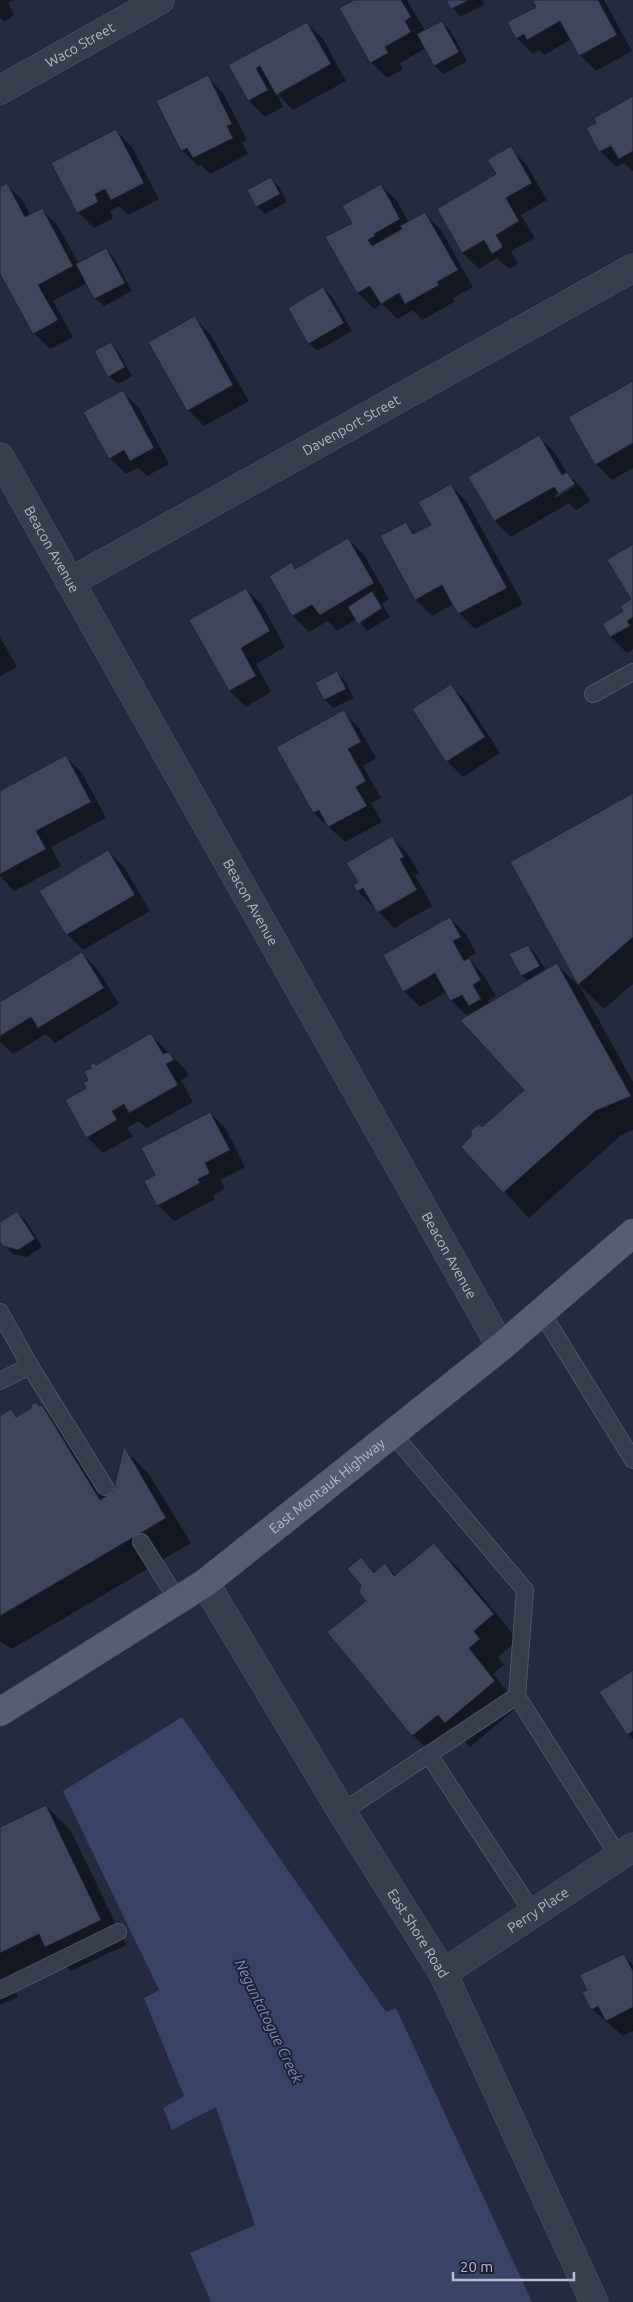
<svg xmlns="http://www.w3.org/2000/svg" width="633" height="2302" viewBox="0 0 633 2302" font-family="Ubuntu,sans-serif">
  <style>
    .water { fill: #394366 }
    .shadow { fill: #0007; fill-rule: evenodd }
    .building { fill: #3f465c; stroke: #202536 }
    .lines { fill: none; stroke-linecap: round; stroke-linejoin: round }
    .service-casing { stroke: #515667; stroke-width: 18 }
    .minor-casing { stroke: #515667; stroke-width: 29 }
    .primary-casing { stroke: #434758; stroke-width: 29 }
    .service { stroke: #393e4f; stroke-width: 16 }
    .minor { stroke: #393e4f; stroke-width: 28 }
    .primary { stroke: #585d6f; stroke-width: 28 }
    .labels { text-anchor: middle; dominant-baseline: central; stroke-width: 4; stroke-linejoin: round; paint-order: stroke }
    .street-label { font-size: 14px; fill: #b6baca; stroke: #1e2334 }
    .water-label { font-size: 15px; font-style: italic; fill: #7e8ab1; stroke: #1e2334 }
  </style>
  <rect width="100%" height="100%" fill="#252b3f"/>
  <polygon class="water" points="182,1717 386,2012 396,2008 532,2302 211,2302 190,2253 255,2225 216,2107 172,2130 163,2108 184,2096 144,1998 159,1990 63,1791"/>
  <g class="shadow">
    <polygon points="0,0 14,0 8,3 14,15 4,22 0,18"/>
    <polygon points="355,0 407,0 425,31 442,22 450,30 467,61 444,74 435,66 426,48 400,63 403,69 387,78 371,62"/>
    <polygon points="447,0 482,0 485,4 460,17"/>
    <polygon points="533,0 604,0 632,51 596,71 580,55 570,40 544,55 539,50 533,54 517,38 537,7"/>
    <polygon points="307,23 323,39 346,81 293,110 277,93 283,107 265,117 249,101 230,65"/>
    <polygon points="207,77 223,93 247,140 242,142 248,154 210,174 201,165 198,166 182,150"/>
    <polygon points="633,97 633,171 624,163 616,167 600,151"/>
    <polygon points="116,131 132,147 159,199 128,215 119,206 110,211 113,218 94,228 78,212"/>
    <polygon points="510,148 526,164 547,200 521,215 535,238 511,251 518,264 509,269 497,258 479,269 463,253 438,210 497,175"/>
    <polygon points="271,178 279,187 287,202 265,214 257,206"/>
    <polygon points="7,185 23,201 31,216 42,210 58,226 79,264 106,249 114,258 132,291 104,306 95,298 87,283 53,301 73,337 50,349 34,333 0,271 0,189"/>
    <polygon points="381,185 397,201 409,223 425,214 441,230 473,287 453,298 454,302 422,320 413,310 398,319 382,304 374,309 358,293 353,223"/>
    <polygon points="323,289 332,297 352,331 317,351 309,343"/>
    <polygon points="194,318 210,334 249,401 204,426 188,410"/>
    <polygon points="110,344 119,352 132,376 118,384 109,376"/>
    <polygon points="633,382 633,468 612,480 596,464"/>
    <polygon points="123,392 139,408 169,464 147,476 138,468 126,474 110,458"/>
    <path d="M539,437L555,453L567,473L583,489L590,501L576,510L569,503L511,537L495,521L470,477ZM573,484L575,486L556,498L555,495Z"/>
    <polygon points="451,486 467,502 523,604 475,629 459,613 454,604 432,616 416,600 382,536 406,524 416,534 432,526"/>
    <polygon points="348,539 364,555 389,599 382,604 390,617 367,631 357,619 337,631 328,621 309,632 293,616 270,577 292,564 297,569"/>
    <polygon points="633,545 633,649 627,653 611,637 604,625 625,612 633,600"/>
    <polygon points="246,589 262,605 285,647 256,664 271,692 246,707 230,691"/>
    <polygon points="0,637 17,667 0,676"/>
    <polygon points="337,673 345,681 354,698 333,708 325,700 317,683"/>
    <polygon points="451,686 467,702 500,753 463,777 447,761 414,710"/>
    <polygon points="343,712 359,728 376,758 363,766 381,798 371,803 382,822 345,842 314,813 278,748"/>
    <polygon points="66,757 82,773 106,818 51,847 61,866 14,891 0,876 0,792"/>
    <polygon points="633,795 633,984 604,1009 580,986 512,863"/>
    <polygon points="392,838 408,854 419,873 415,875 432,906 394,928 358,891 359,883"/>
    <polygon points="108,851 124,867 150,911 83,950 67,934"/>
    <polygon points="450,918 466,934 476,953 468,957 484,976 496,996 488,1001 490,1004 528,982 522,975 528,946 536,954 546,971 557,965 581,988 633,1082 633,1130 620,1136 529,1218 463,1147 526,1090 468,1017 451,1000 447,992 420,1007 404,991"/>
    <polygon points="82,954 98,970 119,1004 55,1043 46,1034 13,1054 0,1042 0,1004"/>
    <polygon points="151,1035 185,1069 189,1076 181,1080 193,1102 146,1128 138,1121 127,1128 133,1136 103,1153 87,1137 87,1089 90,1080 97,1066"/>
    <polygon points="210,1113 226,1129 245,1167 220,1180 225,1189 213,1195 215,1199 174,1221 158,1205 157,1176"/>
    <polygon points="17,1212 26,1221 42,1247 27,1257 13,1254 0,1239 0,1223"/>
    <polygon points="42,1407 67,1432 107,1497 114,1493 124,1449 148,1473 191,1543 12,1649 0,1641 0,1418 11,1411 18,1418"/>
    <polygon points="434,1544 459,1569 518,1640 498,1657 504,1665 493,1674 519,1706 470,1747 463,1740 438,1760 413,1735 362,1585 361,1559 375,1573 385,1565 396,1576"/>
    <polygon points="633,1672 633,1739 628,1734"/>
    <polygon points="46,1806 71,1831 126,1945 71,1971 60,1960 12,1984 18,1997 0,2005 0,1829"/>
    <polygon points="624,1956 633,1965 633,2031 623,2036 592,2009 588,1991"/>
  </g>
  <g class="building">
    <polygon points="354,0 401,0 411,17 405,21 411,32 385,47 388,53 370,63 339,8"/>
    <polygon points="446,0 469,0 451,9"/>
    <polygon points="532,0 598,0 617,35 579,56 560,21 527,40 524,34 516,39 507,22 536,7"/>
    <polygon points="442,21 459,52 434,66 417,34"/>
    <polygon points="307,22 331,64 276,95 260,66 256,68 268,90 248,101 228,65"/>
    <polygon points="208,75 232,124 227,126 233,138 193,158 187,148 181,151 156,101"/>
    <polygon points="633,96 633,151 619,159 611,146 599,152 586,128 596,123 594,118"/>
    <polygon points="116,129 144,183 111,200 105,189 95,194 98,202 77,213 51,163"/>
    <polygon points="511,146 532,183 506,198 519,221 496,235 503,247 492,254 484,240 462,253 437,209 496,174 487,160"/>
    <polygon points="271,177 280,194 256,207 247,190"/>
    <polygon points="7,183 25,217 42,208 73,266 38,285 58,320 33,334 0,274 0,187"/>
    <polygon points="381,184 400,219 374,234 375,236 368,240 372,246 402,229 400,226 425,212 458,270 437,282 439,285 405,304 399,293 381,304 370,286 357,293 325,237 352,223 342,206"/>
    <polygon points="106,248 125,283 94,299 76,264"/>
    <polygon points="323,287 344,323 308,344 288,308"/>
    <polygon points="195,316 233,385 187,411 148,342"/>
    <polygon points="111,342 125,367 108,377 94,351"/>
    <polygon points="633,381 633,443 595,465 568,417"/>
    <polygon points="123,390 154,448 130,461 124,450 109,459 83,412"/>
    <polygon points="539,435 562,475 567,472 575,484 559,494 554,487 494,521 468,477"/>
    <polygon points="451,484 507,588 458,614 442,585 415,600 380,536 406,522 413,534 431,525 418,502"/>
    <polygon points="348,538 374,583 320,615 312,605 292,616 269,576 292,562 295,569"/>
    <polygon points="633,544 633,617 627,621 630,626 610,637 602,624 623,611 620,606 631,599 607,560"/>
    <polygon points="246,588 270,631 241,648 256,676 229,691 189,620"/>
    <polygon points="372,591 382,608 358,624 348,607"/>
    <polygon points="337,671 346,689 324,700 315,683"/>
    <polygon points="451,684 485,737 446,762 412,709"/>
    <polygon points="344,710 361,742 348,749 366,781 356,787 367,806 328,827 319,810 313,813 276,747"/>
    <polygon points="66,755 91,802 36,831 46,849 0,874 0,791"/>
    <polygon points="633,793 633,937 578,985 510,862"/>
    <polygon points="392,836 404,857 400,859 417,890 377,913 363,888 357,892 353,885 358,882 346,863"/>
    <polygon points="108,850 135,895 66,935 39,891"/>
    <polygon points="450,917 461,937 453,941 464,961 469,958 481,980 473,985 481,999 469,1006 462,995 450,1001 435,973 403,992 383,955"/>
    <polygon points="528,945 540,966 521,976 509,954"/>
    <polygon points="82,952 104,988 38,1028 31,1017 0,1036 0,1002"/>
    <polygon points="557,963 631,1096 595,1111 503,1193 461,1147 471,1136 471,1130 479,1124 482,1127 524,1090 460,1020"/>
    <polygon points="151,1033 163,1054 169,1052 174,1060 166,1064 178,1085 129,1113 124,1104 112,1111 117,1120 86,1138 65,1100 86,1088 83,1083 88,1080 84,1072 91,1068 90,1065 94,1062 96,1065"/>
    <polygon points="210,1112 230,1150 205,1163 210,1173 198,1179 200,1183 157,1206 144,1181 155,1175 141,1148"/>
    <polygon points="17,1211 35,1239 18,1250 3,1246 0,1242 0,1222"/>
    <polygon points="36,1402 39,1406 42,1405 100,1500 113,1492 124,1446 166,1518 0,1616 0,1416 11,1409 16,1417 31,1408 31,1405"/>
    <polygon points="434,1543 494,1614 474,1631 480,1639 469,1648 495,1681 445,1723 438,1715 412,1736 327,1632 366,1601 359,1593 361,1585 347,1569 361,1557 374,1573 385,1563 394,1576"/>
    <polygon points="633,1670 633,1731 627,1735 599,1692"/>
    <polygon points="46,1805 101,1920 45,1947 39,1934 0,1953 0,1827"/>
    <polygon points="624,1954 633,1971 633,2007 606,2021 598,2006 591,2010 582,1992 587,1990 579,1975"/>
  </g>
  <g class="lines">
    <defs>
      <g id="service">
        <polyline points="593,694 633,672"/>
        <polyline points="0,1312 30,1366 105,1487"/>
        <polyline points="542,1313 633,1460"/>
        <polyline points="0,1381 30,1366"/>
        <polyline points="393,1434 525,1590 517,1696"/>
        <polyline points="141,1542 177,1599"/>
        <polyline points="429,1755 533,1913"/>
        <polyline points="342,1812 517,1696 619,1857"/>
        <polyline points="0,1990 118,1932"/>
      </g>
      <g id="minor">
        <path id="s1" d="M0,90L160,0"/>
        <path id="s2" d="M0,457L501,1347"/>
        <path id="s3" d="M70,582L633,268"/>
        <path id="s4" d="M205,1583L342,1812L443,1973L594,2302"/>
        <path id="s5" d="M443,1973L633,1847"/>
      </g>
      <g id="primary">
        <path id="s6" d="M0,1712L205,1583L501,1347L633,1233"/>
      </g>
    </defs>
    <use href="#service" class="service-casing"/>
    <use href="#minor" class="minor-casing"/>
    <use href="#primary" class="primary-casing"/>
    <use href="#service" class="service"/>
    <use href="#minor" class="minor"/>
    <use href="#primary" class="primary"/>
  </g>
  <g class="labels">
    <g class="street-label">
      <text stroke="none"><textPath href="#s1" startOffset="92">Waco Street</textPath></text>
      <text stroke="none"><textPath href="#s3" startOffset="322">Davenport Street</textPath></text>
      <text stroke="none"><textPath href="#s2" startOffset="106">Beacon Avenue</textPath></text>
      <text stroke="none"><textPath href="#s2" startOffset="511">Beacon Avenue</textPath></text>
      <text stroke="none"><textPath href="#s2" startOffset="916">Beacon Avenue</textPath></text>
      <text stroke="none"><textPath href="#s6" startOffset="398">East Montauk Highway</textPath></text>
      <text stroke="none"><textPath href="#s5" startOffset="114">Perry Place</textPath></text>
      <text stroke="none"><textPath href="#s4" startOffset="410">East Shore Road</textPath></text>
    </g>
    <g class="water-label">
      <text transform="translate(269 2021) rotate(64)">Neguntatogue Creek</text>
    </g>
  </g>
  <path d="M453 2272v8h121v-8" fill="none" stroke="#b6baca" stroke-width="2.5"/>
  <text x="460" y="2272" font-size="15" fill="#b6baca" stroke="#1e2334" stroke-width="4" paint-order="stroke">20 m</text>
</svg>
